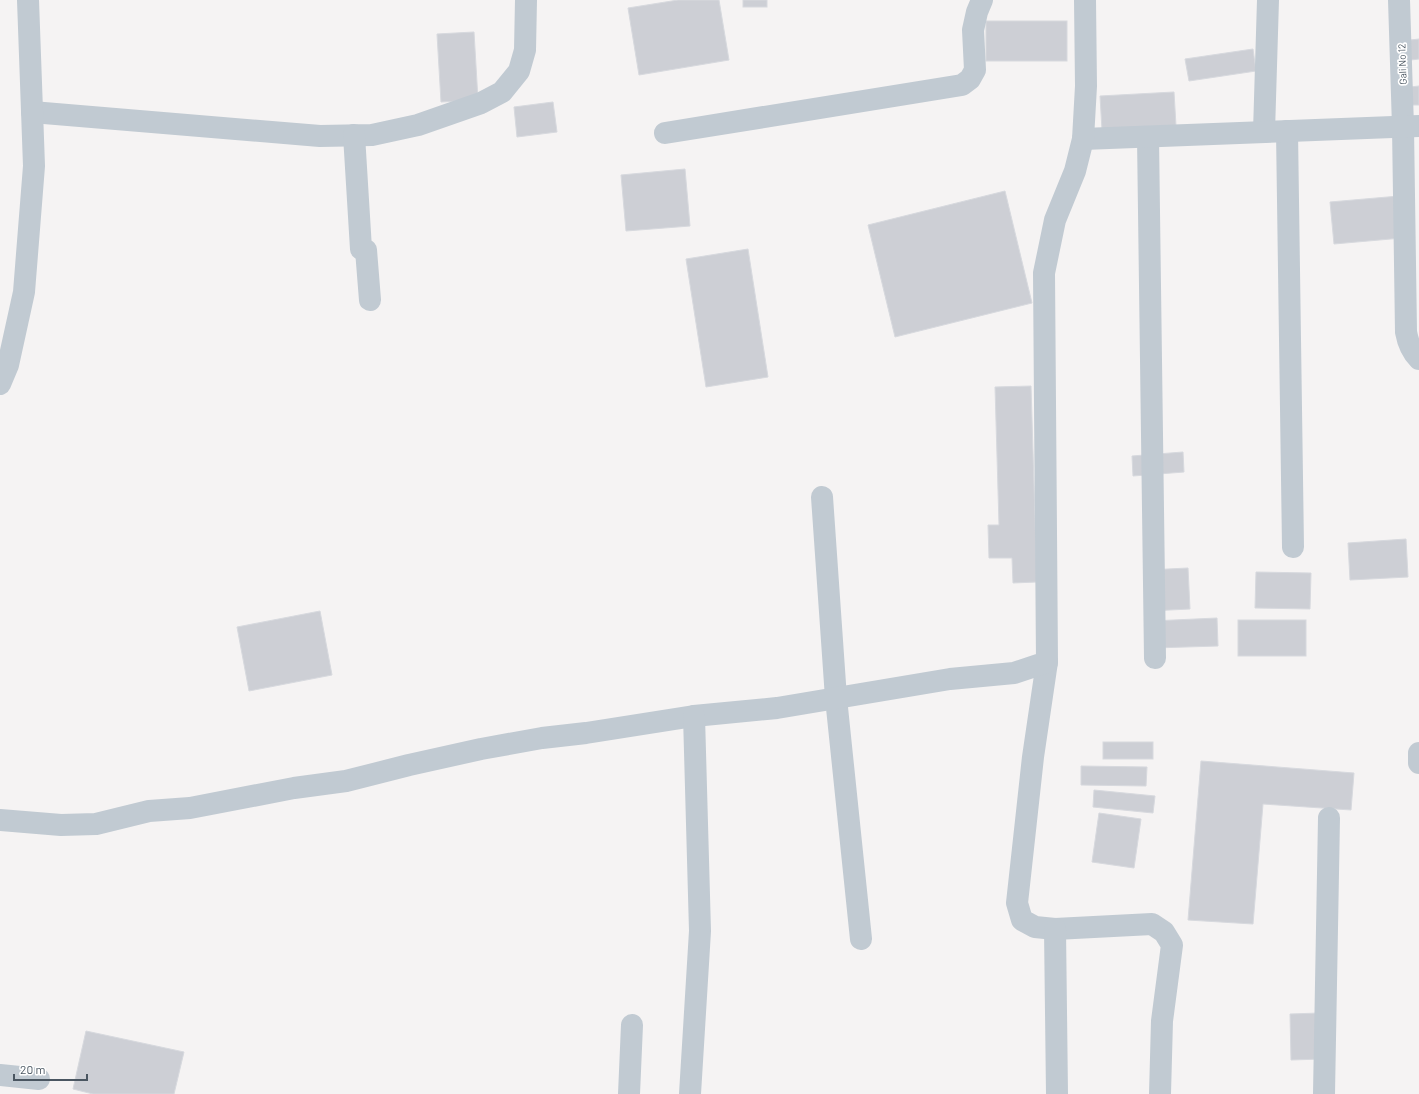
<svg xmlns="http://www.w3.org/2000/svg" width="1419" height="1094" viewBox="0 0 1419 1094" font-family="Barlow,sans-serif">
  <style>
    .building { fill: #cdcfd5; stroke: #d7d9de }
    .lines { fill: none; stroke-linecap: round; stroke-linejoin: round }
    .street { stroke: #c1cad2; stroke-width: 22 }
    .labels { text-anchor: middle; dominant-baseline: central; stroke-width: 3.5; stroke-linejoin: round; paint-order: stroke }
    .street-label { font-size: 10px; fill: #4a5661; stroke: #fff }
  </style>
  <rect width="100%" height="100%" fill="#f5f3f3"/>
  <g class="building">
    <polygon points="678,0 719,0 729,60 639,75 628,8"/>
    <rect x="743" y="0" width="24" height="7"/>
    <rect x="986" y="21" width="81" height="40"/>
    <polygon points="474,32 478,100 441,102 437,34"/>
    <polygon points="1419,39 1419,59 1411,60 1410,40"/>
    <polygon points="1253,49 1256,71 1189,81 1185,59"/>
    <polygon points="1419,86 1419,105 1412,105 1410,87"/>
    <polygon points="1174,92 1176,126 1102,130 1100,96"/>
    <polygon points="553,102 557,132 517,137 514,107"/>
    <polygon points="685,169 690,226 626,231 621,175"/>
    <polygon points="1005,191 1032,303 895,337 868,225"/>
    <polygon points="1399,196 1402,238 1334,244 1330,202"/>
    <polygon points="748,249 768,377 706,387 686,259"/>
    <polygon points="1031,386 1037,582 1013,583 1012,558 989,558 988,525 999,525 995,387"/>
    <polygon points="1183,452 1184,472 1133,476 1132,456"/>
    <polygon points="1406,539 1408,577 1350,580 1348,543"/>
    <polygon points="1188,568 1190,609 1149,611 1148,570"/>
    <polygon points="1256,572 1311,573 1310,609 1255,608"/>
    <polygon points="320,611 332,675 249,691 237,627"/>
    <polygon points="1217,618 1218,646 1153,648 1152,621"/>
    <rect x="1238" y="620" width="68" height="36"/>
    <rect x="1103" y="742" width="50" height="17"/>
    <polygon points="1201,761 1354,773 1351,810 1263,804 1253,924 1188,920"/>
    <polygon points="1081,766 1147,767 1146,786 1081,785"/>
    <polygon points="1094,790 1155,796 1153,813 1093,807"/>
    <polygon points="1099,813 1141,819 1134,868 1092,862"/>
    <polygon points="1320,1013 1321,1059 1291,1060 1290,1014"/>
    <polygon points="86,1031 184,1052 174,1094 93,1094 73,1089"/>
  </g>
  <g class="lines">
    <g class="street">
      <path d="M1399,0L1403,127L1406,332C1408,343 1411,351 1419,359"/>
      <polyline points="32,112 320,136 372,135 418,125 481,103 502,92 519,71 525,50 526,0"/>
      <polyline points="1287,131 1293,547"/>
      <polyline points="1264,132 1268,0"/>
      <polyline points="665,133 962,85 970,79 975,70 973,30 977,12 982,0"/>
      <polyline points="354,135 361,249 366,250 370,300"/>
      <polyline points="1148,137 1155,658"/>
      <polyline points="1083,139 1419,126"/>
      <polyline points="0,384 8,365 24,292 34,166 28,0"/>
      <polyline points="822,497 836,698 861,939"/>
      <polyline points="1047,662 1033,757 1017,903 1022,920 1035,927 1055,929 1152,924 1164,932 1172,945 1162,1021 1160,1094"/>
      <polyline points="1419,763 1419,753"/>
      <polyline points="0,820 61,825 96,824 149,811 190,808 294,788 346,781 409,765 481,749 542,738 586,733 694,716 777,708 950,679 1014,673 1047,662 1044,273 1055,220 1075,171 1083,139 1086,86 1085,0"/>
      <polyline points="1055,929 1057,1094"/>
      <polyline points="0,1075 39,1079"/>
      <polyline points="629,1094 632,1025"/>
      <polyline points="690,1094 700,931 694,716"/>
      <polyline points="1324,1094 1329,818"/>
    </g>
  </g>
  <g class="labels">
    <g class="street-label">
      <text transform="translate(1402 64) rotate(-92)">Gali No 12</text>
    </g>
  </g>
  <path d="M14 1074v6h73v-6" fill="none" stroke="#4a5661" stroke-width="2"/>
  <text x="20" y="1074" font-size="12" fill="#4a5661" stroke="#ffffff" stroke-width="3" paint-order="stroke">20 m</text>
</svg>
